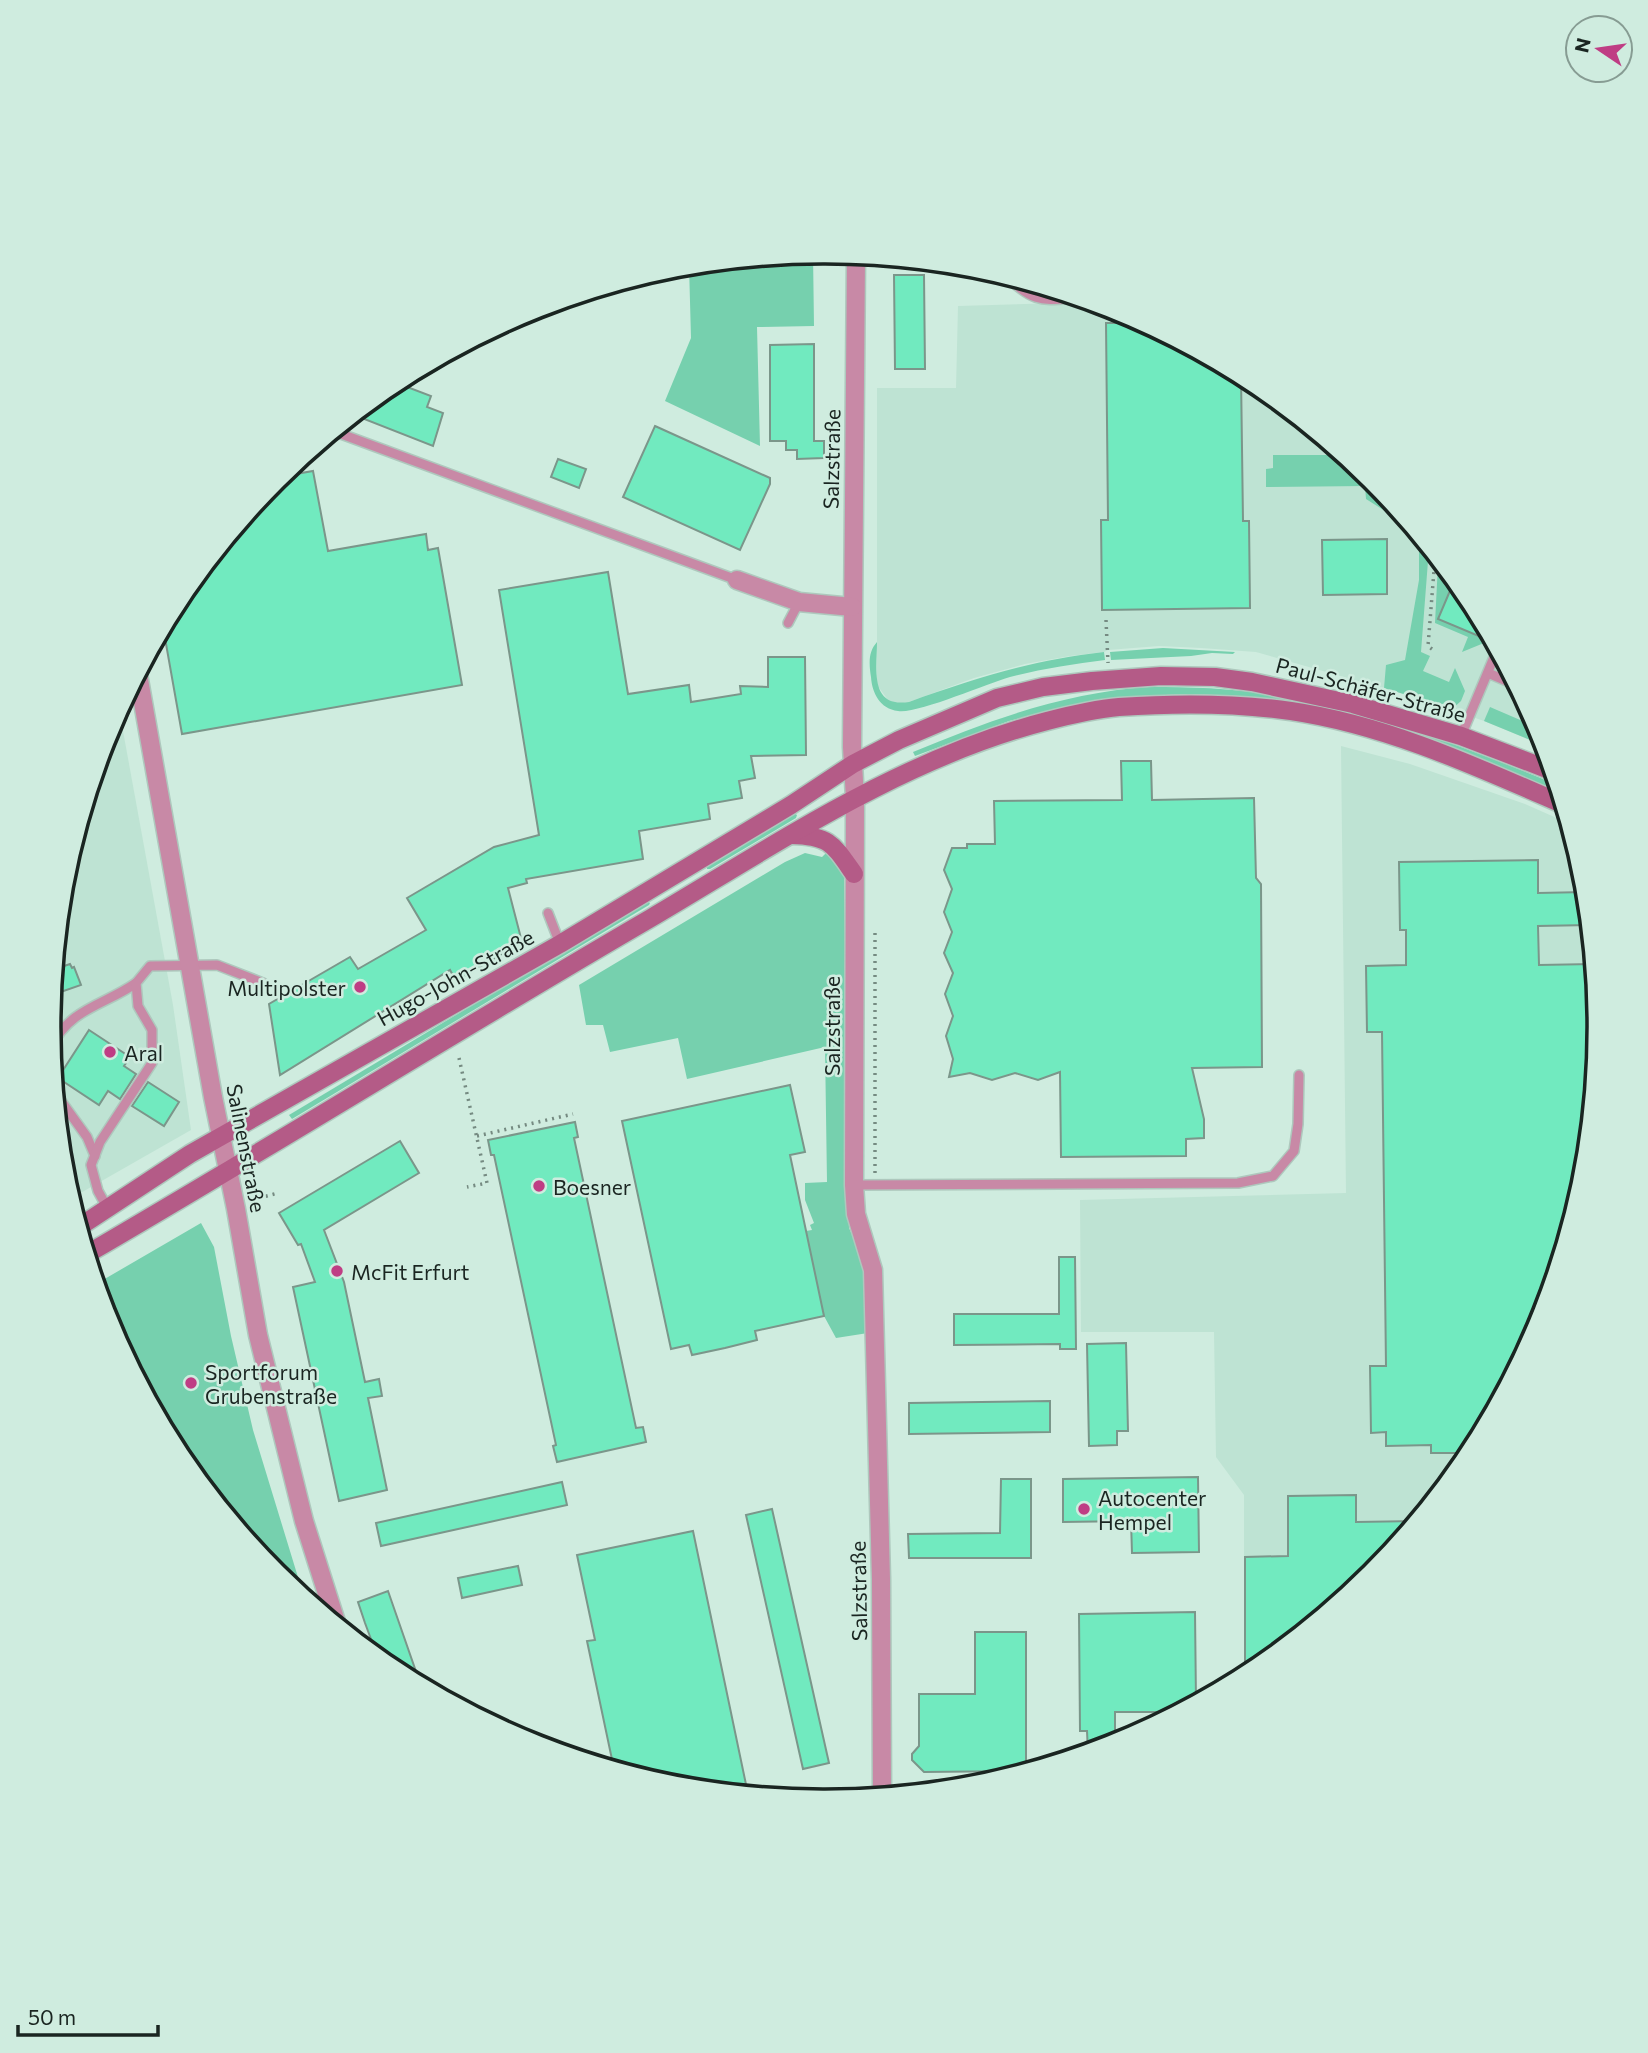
<svg xmlns="http://www.w3.org/2000/svg" width="1648" height="2053" viewBox="0 0 1648 2053" font-family="Commissioner,sans-serif">
  <style>
    .built { fill: #bee3d3 }
    .green { fill: #76d0ae }
    .building { fill: #71eabf; stroke: #7b968a; stroke-width: 2 }
    .lines { fill: none; stroke-linecap: round; stroke-linejoin: round }
    .service-casing { stroke: #aec8bd; stroke-width: 12 }
    .minor-casing { stroke: #aec8bd; stroke-width: 21 }
    .tertiary-casing { stroke: #aec8bd; stroke-width: 21 }
    .secondary-casing { stroke: #aec8bd; stroke-width: 21 }
    .path { stroke: #758a81; stroke-width: 3.5; stroke-dasharray: 2 5; stroke-linecap: butt }
    .service { stroke: #c889a6; stroke-width: 9 }
    .minor { stroke: #c889a6; stroke-width: 18 }
    .tertiary { stroke: #c889a6; stroke-width: 18 }
    .secondary { stroke: #b45b87; stroke-width: 18 }
    .poi-dot { fill: #bf3d84; stroke: #cfecdf; stroke-width: 2.5 }
    .labels { text-anchor: middle; dominant-baseline: central; stroke-width: 5; stroke-linejoin: round; paint-order: stroke }
    .street-label { font-size: 21px; fill: #1a2521; stroke: #cfecdf }
    .poi-label { font-size: 21px; fill: #1a2521; stroke: #cfecdf; text-anchor: start }
    .rim { fill: none; stroke: #1a2521; stroke-width: 3.5 }
  </style>
  <rect width="100%" height="100%" fill="#cfecdf"/>
  <g class="built">
    <polygon points="1094,302 1121,311 1255,382 1372,479 1469,596 1540,730 1545,746 1484,721 1411,696 1256,652 1201,648 1159,646 1108,650 1104,652 1070,656 1025,664 974,678 909,702 898,704 888,700 877,685 877,388 956,388 958,306"/>
    <polygon points="119,709 173,1005 191,1130 70,1199 64,1177 49,1026 64,875 108,730"/>
    <polygon points="1341,746 1410,764 1525,804 1568,823 1584,876 1599,1027 1584,1178 1540,1323 1468,1457 1372,1575 1254,1671 1244,1677 1244,1495 1216,1457 1214,1332 1081,1332 1080,1200 1346,1193"/>
  </g>
  <g class="green">
    <polygon points="813,253 814,326 757,327 760,446 665,401 691,338 689,265"/>
    <polygon points="1273,455 1343,455 1372,479 1412,528 1366,499 1365,486 1266,487 1266,469 1273,468"/>
    <polygon points="1419,536 1429,548 1421,652 1430,656 1423,671 1449,682 1455,668 1465,691 1461,701 1452,709 1384,688 1386,665 1405,660 1419,580"/>
    <path d="M1438,564C1458,573 1476,619 1486,639L1484,643L1462,652L1468,637L1435,623Z"/>
    <path d="M877,642C877,669 869,708 909,702C976,678 1033,660 1104,652L1105,660C1073,664 1041,669 1010,677C985,684 918,714 898,711C880,709 872,693 871,677C869,664 868,652 877,642Z"/>
    <polygon points="1163,648 1235,652 1233,654 1212,653 1191,656 1111,660 1110,652"/>
    <path d="M1149,687C1192,687 1235,688 1277,696C1373,712 1467,747 1557,785L1559,791L1458,751L1276,701L1238,696L1189,694L1141,696L1059,708L1009,721L915,756L913,752C989,720 1067,692 1149,687Z"/>
    <polygon points="1490,707 1539,728 1545,746 1484,721"/>
    <polygon points="794,813 797,815 796,818 710,869 707,869 707,865"/>
    <path d="M827,852L836,859L844,875L849,1228C867,1264 867,1293 868,1333L836,1338L824,1316L806,1231L812,1230L810,1225L814,1223L805,1200V1183L827,1182L825,1047L687,1079L678,1038L610,1052L603,1025H586L579,985L785,862L805,853L822,857Z"/>
    <polygon points="646,901 650,903 649,905 292,1119 289,1115"/>
    <polygon points="201,1223 214,1247 231,1336 253,1430 301,1587 295,1590 276,1574 179,1457 108,1323 96,1284"/>
  </g>
  <g class="building">
    <polygon points="894,275 924,275 925,369 895,369"/>
    <polygon points="1106,323 1143,323 1241,375 1243,521 1249,521 1250,608 1102,610 1101,520 1108,520"/>
    <polygon points="814,344 814,441 824,441 824,458 797,459 797,450 786,450 786,441 770,441 770,345"/>
    <polygon points="394,382 431,396 427,407 443,413 433,446 354,415"/>
    <polygon points="655,426 770,478 770,484 740,550 623,497"/>
    <polygon points="558,459 586,469 579,488 551,477"/>
    <polygon points="288,468 290,475 313,471 328,551 426,534 428,550 438,548 462,685 182,734 163,627 176,603 184,602 182,592 276,478"/>
    <polygon points="1387,539 1387,594 1323,595 1322,540"/>
    <polygon points="608,572 628,694 689,685 691,702 741,694 740,686 768,687 768,657 805,657 806,755 751,756 755,778 739,781 742,798 708,804 710,819 639,831 643,859 526,879 527,883 508,888 522,942 456,981 450,970 280,1075 269,1004 350,957 358,969 426,930 407,898 494,847 539,835 499,590"/>
    <polygon points="1455,579 1469,596 1493,642 1438,619"/>
    <polygon points="1121,761 1151,761 1152,800 1254,798 1256,878 1261,884 1262,1067 1192,1068 1204,1119 1204,1138 1186,1139 1186,1156 1061,1157 1060,1072 1038,1080 1015,1073 992,1080 970,1073 949,1077 953,1059 946,1036 953,1016 945,994 953,973 944,953 952,932 944,912 952,889 944,870 952,848 967,848 967,844 995,844 994,801 1122,800"/>
    <polygon points="1538,860 1538,893 1586,892 1589,925 1538,926 1539,965 1593,964 1599,1026 1584,1178 1540,1323 1470,1453 1431,1453 1431,1445 1386,1446 1386,1432 1371,1433 1370,1366 1386,1366 1382,1032 1367,1032 1366,966 1406,965 1406,930 1400,930 1399,862"/>
    <polygon points="70,964 72,968 74,967 81,985 52,995 55,969"/>
    <polygon points="89,1030 130,1057 124,1066 136,1074 120,1099 108,1091 99,1105 58,1078"/>
    <polygon points="148,1082 179,1102 164,1126 132,1106"/>
    <polygon points="790,1085 805,1152 790,1155 824,1316 755,1331 757,1340 725,1348 692,1355 689,1345 671,1349 622,1121"/>
    <polygon points="575,1122 578,1137 574,1138 636,1428 643,1427 646,1442 557,1462 553,1446 556,1445 494,1155 491,1155 488,1140"/>
    <polygon points="400,1141 419,1173 324,1230 344,1282 365,1382 379,1379 382,1396 368,1398 387,1490 339,1501 293,1287 315,1282 301,1244 298,1245 279,1213"/>
    <polygon points="1059,1257 1075,1257 1076,1349 1060,1349 1060,1344 954,1345 954,1314 1059,1314"/>
    <polygon points="1126,1343 1128,1431 1117,1431 1117,1445 1089,1446 1087,1344"/>
    <polygon points="1050,1401 1050,1432 909,1434 909,1403"/>
    <polygon points="1198,1477 1199,1552 1132,1553 1131,1521 1063,1522 1063,1479"/>
    <polygon points="1001,1479 1031,1479 1031,1558 909,1558 908,1534 1000,1533"/>
    <polygon points="562,1482 567,1505 381,1546 376,1523"/>
    <polygon points="1356,1495 1356,1522 1416,1521 1371,1575 1254,1671 1245,1676 1245,1557 1288,1556 1288,1496"/>
    <polygon points="772,1509 829,1763 803,1769 746,1515"/>
    <polygon points="693,1531 748,1794 672,1787 614,1769 587,1641 595,1640 577,1555"/>
    <polygon points="518,1566 522,1585 462,1598 458,1578"/>
    <polygon points="388,1591 421,1686 393,1671 378,1658 365,1623 358,1602"/>
    <polygon points="1195,1612 1196,1702 1178,1712 1115,1712 1115,1744 1088,1753 1087,1731 1080,1731 1079,1614"/>
    <polygon points="975,1632 1026,1632 1026,1771 924,1772 912,1760 912,1754 919,1746 919,1694 975,1694"/>
  </g>
  <g class="lines">
    <defs>
      <g id="service">
        <path d="M1005,275C1035,304 1041,300 1080,298"/>
        <polyline points="333,431 737,580"/>
        <polyline points="788,623 799,602"/>
        <polyline points="1488,673 1516,685"/>
        <polyline points="1461,736 1497,650"/>
        <polyline points="548,913 560,944"/>
        <path d="M51,1047C70,1008 105,1005 136,983"/>
        <polyline points="56,1094 87,1137 95,1156"/>
        <polyline points="854,1185 1238,1183 1273,1176 1294,1151 1298,1124 1299,1075"/>
        <polyline points="108,1209 98,1191 91,1165 100,1142 152,1063 152,1030 138,1006 136,983 150,966 217,965 263,983"/>
      </g>
      <g id="minor">
        <polyline points="856,255 852,747 855,798 854,1185 856,1214 873,1270 881,1579 882,1796"/>
        <polyline points="737,580 799,602 852,607"/>
      </g>
      <polyline id="tertiary" points="138,674 213,1097 236,1209 258,1335 304,1521 337,1625"/>
      <g id="secondary">
        <path d="M792,835C830,836 833,844 854,874"/>
        <polyline points="79,1227 190,1154 560,944 791,805 853,764 899,740 997,698 1043,687 1092,681 1161,676 1215,677 1252,682 1353,704 1461,736 1552,771"/>
        <path d="M87,1254C276,1144 462,1028 651,918C778,843 903,758 1047,721C1070,715 1095,709 1119,707C1176,703 1234,703 1291,711C1386,725 1475,766 1562,804"/>
      </g>
    </defs>
    <use href="#service" class="service-casing"/>
    <use href="#minor" class="minor-casing"/>
    <use href="#tertiary" class="tertiary-casing"/>
    <use href="#secondary" class="secondary-casing"/>
    <g class="path">
      <polyline points="1106,620 1108,663"/>
      <polyline points="1432,649 1428,646 1435,558 1438,559"/>
      <polyline points="875,933 875,1173"/>
      <polyline points="459,1058 487,1183 467,1187"/>
      <polyline points="477,1136 573,1114"/>
      <polyline points="259,1198 278,1193"/>
    </g>
    <use href="#service" class="service"/>
    <use href="#minor" class="minor"/>
    <use href="#tertiary" class="tertiary"/>
    <use href="#secondary" class="secondary"/>
  </g>
  <g class="poi-dot">
    <circle cx="360" cy="987" r="7"/>
    <circle cx="110" cy="1052" r="7"/>
    <circle cx="539" cy="1186" r="7"/>
    <circle cx="337" cy="1271" r="7"/>
    <circle cx="191" cy="1383" r="7"/>
    <circle cx="1084" cy="1509" r="7"/>
  </g>
  <g class="labels">
    <g class="street-label">
      <text transform="translate(831 459) rotate(-89)">Salzstraße</text>
      <text transform="translate(1371 689) rotate(15)">Paul-Schäfer-Straße</text>
      <text transform="translate(455 977) rotate(-29)">Hugo-John-Straße</text>
      <text transform="translate(831 1026) rotate(-90)">Salzstraße</text>
      <text transform="translate(247 1148) rotate(79)">Salinenstraße</text>
      <text transform="translate(858 1591) rotate(-91)">Salzstraße</text>
    </g>
    <g class="poi-label">
      <text x="346" y="987" text-anchor="end">Multipolster</text>
      <text x="124" y="1052">Aral</text>
      <text x="553" y="1186">Boesner</text>
      <text x="351" y="1271">McFit Erfurt</text>
      <text x="205" y="1371">Sportforum<tspan x="205" dy="24">Grubenstraße</tspan></text>
      <text x="1098" y="1497">Autocenter<tspan x="1098" dy="24">Hempel</tspan></text>
    </g>
  </g>
  <path d="M0 0H1648V2053H0ZM823 264H825A762 762 0 0 1 1587 1026V1027A762 762 0 0 1 825 1789H823A762 762 0 0 1 61 1027V1026A762 762 0 0 1 823 264Z" fill="#cfecdf" fill-rule="evenodd"/>
  <path class="rim" d="M823 264H825A762 762 0 0 1 1587 1026V1027A762 762 0 0 1 825 1789H823A762 762 0 0 1 61 1027V1026A762 762 0 0 1 823 264Z"/>
  <g transform="translate(1599 49) rotate(283)"><circle r="33" fill="#cfecdf" stroke="#879c93" stroke-width="2"/>
  <path d="M0-5L12 26L0 18L-12 26Z" fill="#bf3d84"/>
  <text y="-10" font-size="19" font-weight="bold" text-anchor="middle" fill="#1a2521">N</text>
  </g>
  <path d="M18 2025v10h140v-10" fill="none" stroke="#1a2521" stroke-width="3.5"/>
  <text x="28" y="2025" font-size="21" fill="#1a2521" stroke="#cfecdf" stroke-width="5" paint-order="stroke">50 m</text>
</svg>
